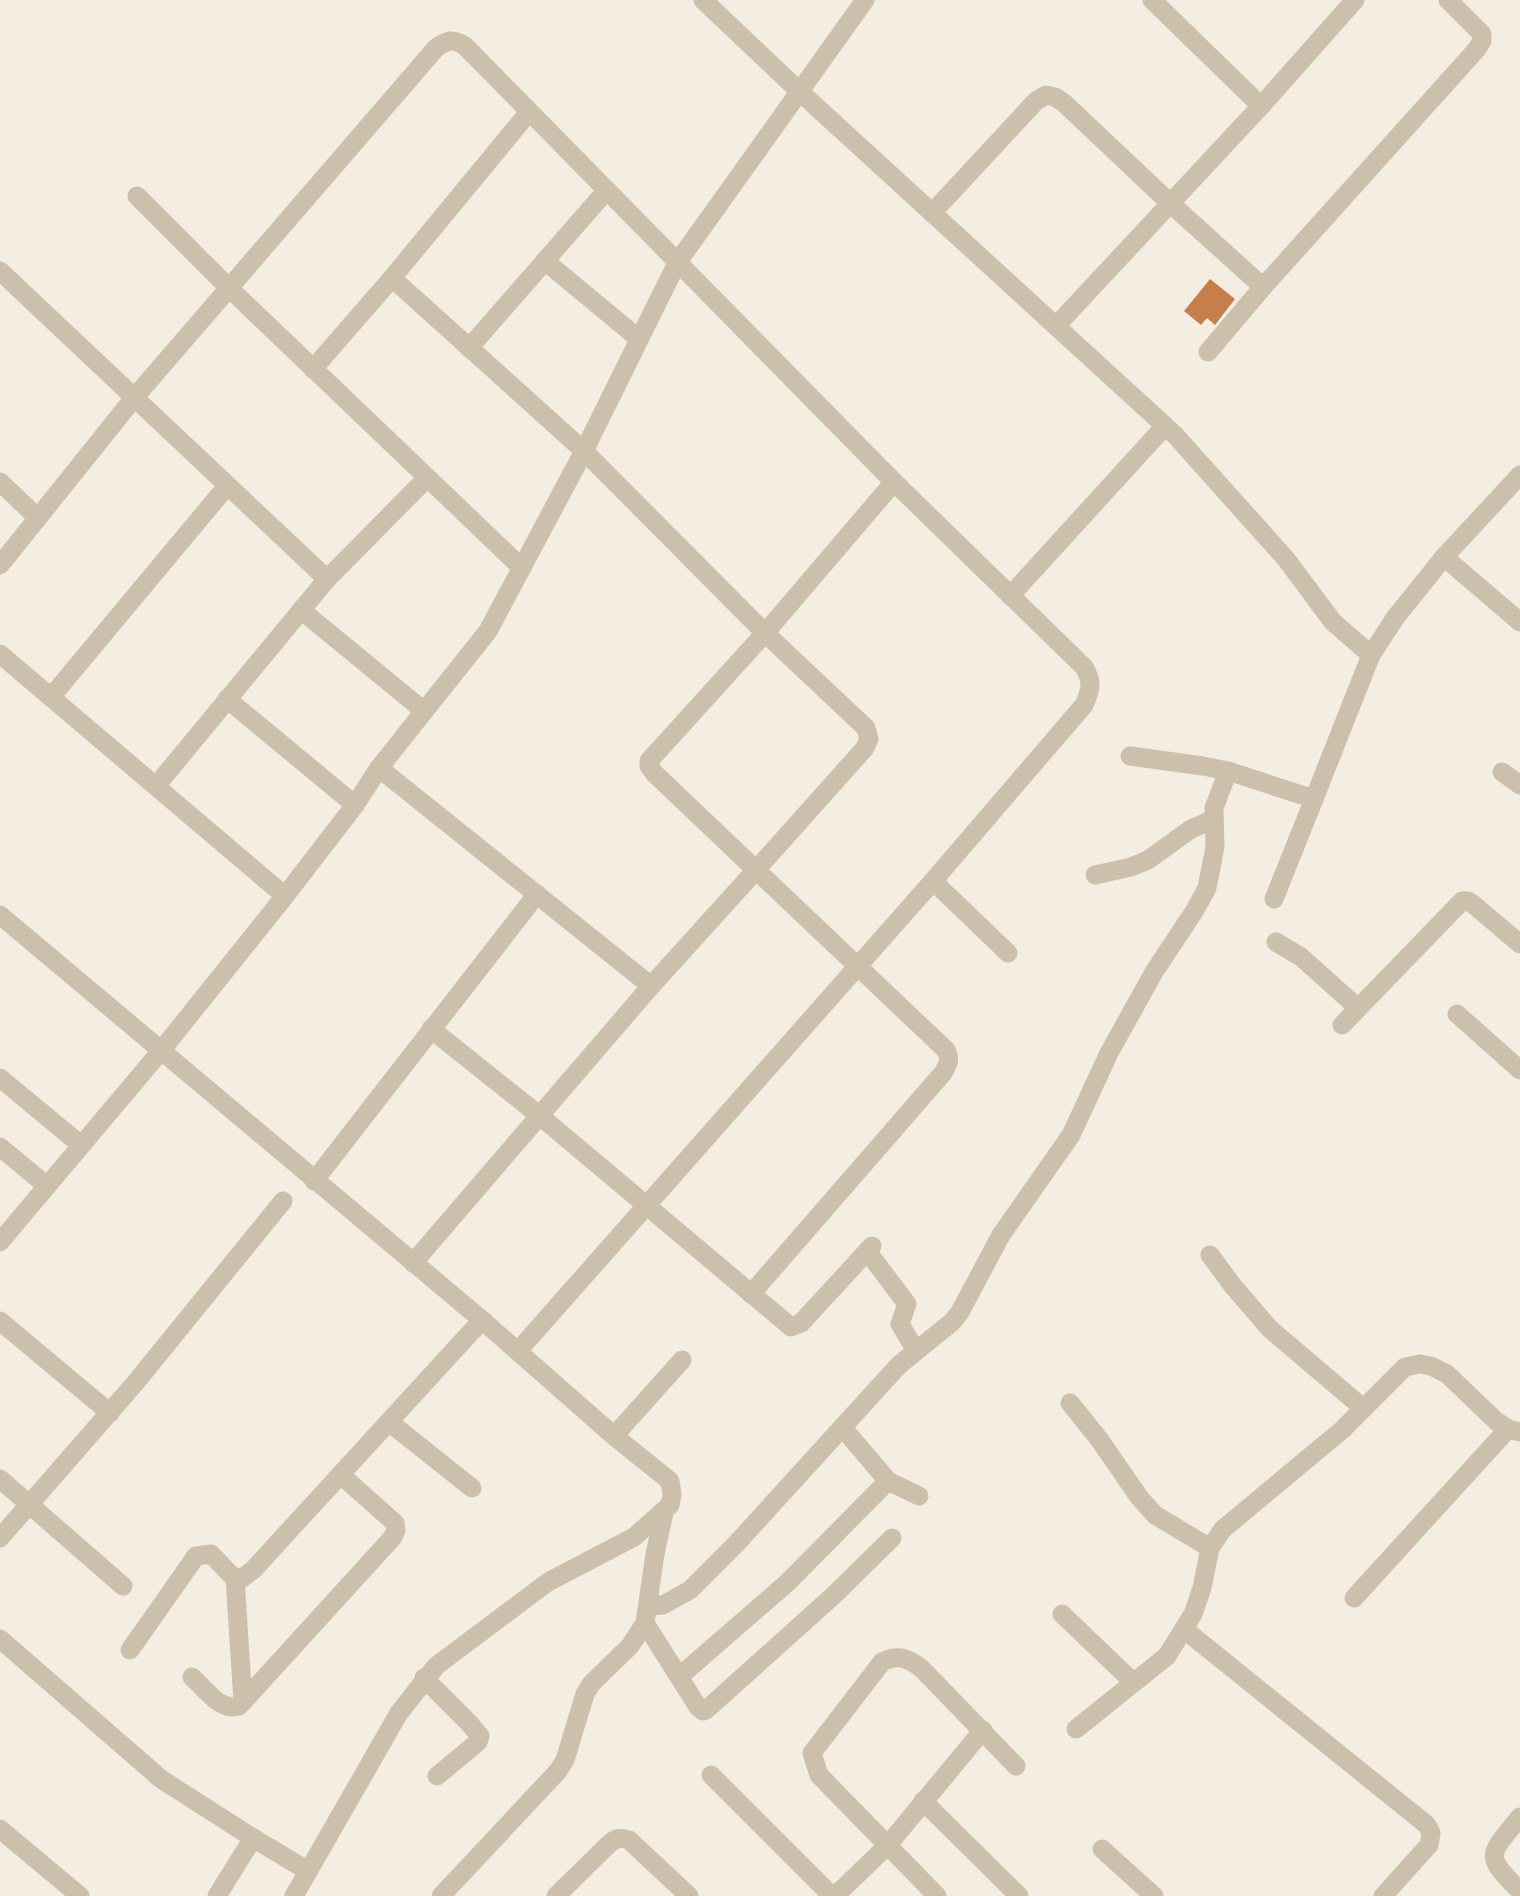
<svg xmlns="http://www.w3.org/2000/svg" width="1520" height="1896" viewBox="0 0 1520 1896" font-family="Poppins,sans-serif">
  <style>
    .building { fill: #c67f4c }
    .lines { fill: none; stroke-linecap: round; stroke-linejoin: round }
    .minor { stroke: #ccc0ac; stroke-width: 19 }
  </style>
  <rect width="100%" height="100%" fill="#f3eee1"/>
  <polygon class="building" points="1210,279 1235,299 1215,325 1207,318 1201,325 1184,311"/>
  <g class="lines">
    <g class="minor">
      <polyline points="703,0 799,91 1175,435 1286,559 1333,622 1371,655 1395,618 1444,557 1520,622"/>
      <polyline points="1261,106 1355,0"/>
      <polyline points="137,196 229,288 522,568"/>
      <polyline points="932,213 1036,101 1046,95 1055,97 1064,103 1170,203 1263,287 1477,49 1482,41 1482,34 1448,0"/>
      <polyline points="545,261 639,339"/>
      <polyline points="0,271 327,579 156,786"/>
      <polyline points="392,278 584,451 765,633 866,728 869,739 865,748 756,870 654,773 649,766 649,761 765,633 894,482"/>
      <polyline points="1056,326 1261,106 1152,0"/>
      <polyline points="469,348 606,191"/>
      <polyline points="1208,352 1263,287"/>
      <polyline points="313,369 392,278 529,112"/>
      <polyline points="0,482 38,518"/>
      <polyline points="1444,557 1520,475"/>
      <path d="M0,565L134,398L436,48C447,40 453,38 465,46L894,482L1084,667C1093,682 1091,689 1084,705L933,881L518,1351"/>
      <polyline points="327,579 427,478"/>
      <polyline points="1010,596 1165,426"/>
      <polyline points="301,610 424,711"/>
      <polyline points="0,654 285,896"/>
      <polyline points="51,697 227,486"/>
      <polyline points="227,699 355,805"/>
      <polyline points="1130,756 1203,766 1228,771"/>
      <path d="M379,768L651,986L756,870L946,1050C951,1059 948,1064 943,1073L751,1294"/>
      <polyline points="1502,772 1520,785"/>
      <polyline points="1095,875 1131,867 1148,860 1191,829 1214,819"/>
      <polyline points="933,881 1008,953"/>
      <polyline points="1274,899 1314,799"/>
      <polyline points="0,915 482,1320 614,1436 670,1481 672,1495 670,1505 634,1537 548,1582 436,1666 399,1713 294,1896"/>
      <polyline points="1276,942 1301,957 1358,1008"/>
      <polyline points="1457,1014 1520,1070"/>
      <polyline points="1342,1025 1462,901 1468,901 1474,905 1520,944"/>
      <polyline points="431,1029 540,1116 791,1327 801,1323 872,1246"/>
      <polyline points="0,1078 81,1145"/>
      <polyline points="0,1147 47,1186"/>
      <polyline points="314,1181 537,894"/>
      <polyline points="0,1242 160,1052 285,896 355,805 379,768 488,631 584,451 677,263 865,0"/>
      <polyline points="867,1251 907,1304 900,1324 916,1351"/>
      <polyline points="1210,1255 1233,1286 1270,1329 1363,1408"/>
      <polyline points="413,1263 651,986"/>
      <polyline points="0,1321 110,1413"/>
      <polyline points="1070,1403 1099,1439 1139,1497 1155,1515 1210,1548"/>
      <polyline points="389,1422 472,1488"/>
      <polyline points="842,1427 888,1481 919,1496"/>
      <polyline points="614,1436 682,1360"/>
      <polyline points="0,1479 123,1586"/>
      <polyline points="0,1538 136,1382 283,1201"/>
      <polyline points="235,1578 243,1702"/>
      <polyline points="1354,1598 1508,1429"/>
      <polyline points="649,1606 663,1605 690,1590 736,1544 899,1365 952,1322 960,1312 1001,1235 1071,1135 1109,1053 1154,972 1195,910 1207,888 1215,847 1214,808 1228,771 1314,799 1371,655"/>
      <polyline points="1062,1614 1133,1682"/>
      <polyline points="645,1623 698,1707 703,1711 706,1710 834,1595 892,1538"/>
      <polyline points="1185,1630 1427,1825 1431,1833 1429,1845 1383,1896"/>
      <polyline points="0,1639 161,1779 253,1838"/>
      <polyline points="130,1650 196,1556 211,1554 231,1575 241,1579 253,1570 482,1320"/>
      <polyline points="680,1676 787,1583 888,1481"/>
      <path d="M192,1677C205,1689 221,1712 239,1706L393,1537L396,1530L395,1523L341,1475"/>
      <polyline points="424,1678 469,1723 480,1736 478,1742 437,1776"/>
      <polyline points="1076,1729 1167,1656 1193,1614 1202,1588 1210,1548 1223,1529 1342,1430 1405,1367 1420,1364 1431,1366 1447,1374 1496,1421 1508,1429 1520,1432"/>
      <polyline points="711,1775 832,1896"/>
      <polyline points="923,1801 1019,1896"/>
      <path d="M1520,1817C1489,1855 1483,1855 1520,1891"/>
      <polyline points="0,1829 80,1896"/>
      <polyline points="1102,1849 1154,1896"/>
      <polyline points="217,1896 253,1838 308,1871"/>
      <polyline points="441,1896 558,1771 565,1760 585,1694 591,1684 630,1646 645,1623 655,1554 664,1513"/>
      <path d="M556,1896L609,1844C616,1838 620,1837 629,1840L689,1896"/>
      <polyline points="835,1896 888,1845 983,1730"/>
      <path d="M937,1896L819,1775L812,1753L882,1662C898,1653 910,1659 923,1670L1016,1766"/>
    </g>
  </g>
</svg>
